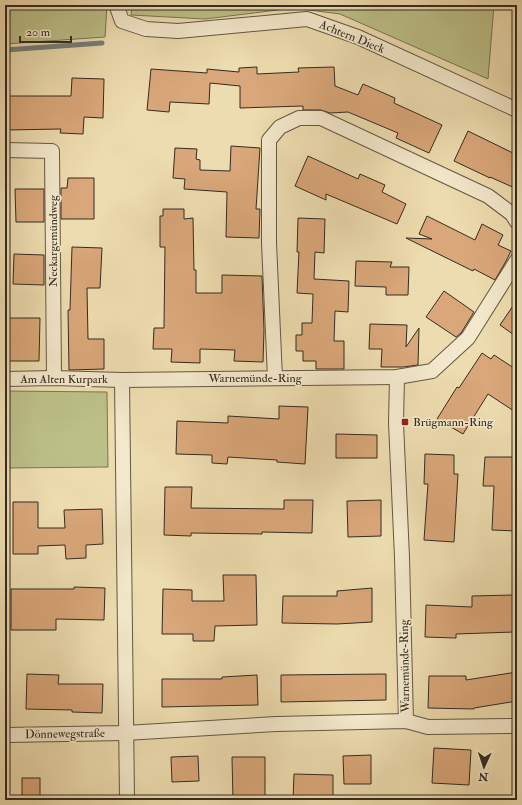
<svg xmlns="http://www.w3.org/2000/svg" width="522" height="805" viewBox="0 0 522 805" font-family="'IM FELL Double Pica',serif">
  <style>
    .green { fill: #bcbf88; stroke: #787555 }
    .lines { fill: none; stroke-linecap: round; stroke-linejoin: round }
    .stream { stroke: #74807b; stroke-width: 5 }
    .building { fill: #d9a779; stroke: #352b22 }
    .minor-casing { stroke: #635745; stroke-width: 16 }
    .minor { stroke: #f3e8cb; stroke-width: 14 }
    .poi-dot { fill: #8f2418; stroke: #f3e8cb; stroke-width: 1.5 }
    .labels { text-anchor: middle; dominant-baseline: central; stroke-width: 3.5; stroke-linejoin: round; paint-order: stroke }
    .street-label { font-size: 12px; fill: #352b22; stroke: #f3e8cb }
    .poi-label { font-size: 12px; fill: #352b22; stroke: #f3e8cb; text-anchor: start }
  </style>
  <rect width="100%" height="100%" fill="#eddcaf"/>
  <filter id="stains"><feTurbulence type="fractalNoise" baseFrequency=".005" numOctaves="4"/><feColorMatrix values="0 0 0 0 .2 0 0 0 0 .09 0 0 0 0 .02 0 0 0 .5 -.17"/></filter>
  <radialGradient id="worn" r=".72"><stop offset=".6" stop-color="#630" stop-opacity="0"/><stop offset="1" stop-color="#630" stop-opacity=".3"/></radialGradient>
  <g class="green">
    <polygon points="5,5 107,5 105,37 5,44"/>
    <polygon points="132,5 494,5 488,79 340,14 294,8 205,19 131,15"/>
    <polygon points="5,391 107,392 108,467 5,468"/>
  </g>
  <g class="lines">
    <polyline class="stream" points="5,50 102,43"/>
  </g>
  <g class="building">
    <polygon points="257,67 257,74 299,72 298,68 334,67 335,86 358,95 363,84 395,98 394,103 442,125 429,153 396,138 398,133 348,112 330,113 321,110 303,110 303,106 240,108 240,86 210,83 209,104 170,102 169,112 147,110 151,69 207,73 207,69 239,72 239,68"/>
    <polygon points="72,78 104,79 103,118 84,117 83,134 60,133 61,129 6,130 6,96 71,96"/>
    <polygon points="468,131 517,155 517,189 490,177 490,178 454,161"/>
    <polygon points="231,146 260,148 256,209 260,209 259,238 226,237 227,192 184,189 185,179 173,178 175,148 197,149 196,159 200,160 200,170 230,171"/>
    <polygon points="308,156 358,179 360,174 385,185 382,192 406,204 397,224 326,194 326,200 295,186"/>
    <polygon points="68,178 94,178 94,219 61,219 61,188 67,188"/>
    <polygon points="15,189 44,189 44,222 16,222"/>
    <polygon points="163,209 184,209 184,219 193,218 194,270 196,270 196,293 222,293 222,275 262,276 264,330 263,362 234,361 235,350 200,349 200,363 171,362 172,349 153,349 154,328 164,328 165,247 160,247 160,216 163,216"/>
    <polygon points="427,216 475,240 482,224 503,235 498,245 511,251 505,263 495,280 474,269 473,271 406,238 432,239 419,234"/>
    <polygon points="298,218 325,219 324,253 315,252 314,279 349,281 348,312 335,311 334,341 344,341 344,369 316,369 316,361 303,361 303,351 296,351 296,335 302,335 302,323 312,323 313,294 297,293 299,252 297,252"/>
    <polygon points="72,247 102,248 100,288 87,288 88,339 104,339 104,369 69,370 68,310 70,310"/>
    <polygon points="14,254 44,255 44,285 13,284"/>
    <polygon points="356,261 392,262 390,267 409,267 408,295 386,295 386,287 355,286"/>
    <polygon points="444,291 474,312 461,333 456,337 426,317"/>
    <polygon points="517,300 517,337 500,325"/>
    <polygon points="8,318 40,318 39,361 7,361"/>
    <polygon points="370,324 407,325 406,347 419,328 418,365 403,367 381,367 382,349 369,349"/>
    <polygon points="482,353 491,359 494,355 517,370 517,413 488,394 463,434 437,419 457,387 459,388"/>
    <polygon points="279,406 308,407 305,464 277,462 277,460 228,457 227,464 212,463 212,455 176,454 177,421 228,423 228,416 279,419"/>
    <polygon points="336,434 377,435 377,458 336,458"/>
    <polygon points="425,454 454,455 454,474 458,474 454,542 424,540 428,484 424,484"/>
    <polygon points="485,457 517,457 517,531 492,530 494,486 483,486"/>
    <polygon points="165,487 192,487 191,508 284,509 284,500 313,500 312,533 262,532 262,534 191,533 191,536 164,535"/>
    <polygon points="381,500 381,536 348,537 347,501"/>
    <polygon points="13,502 38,502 38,528 65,528 64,510 102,509 103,544 86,545 86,558 66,559 65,545 38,546 38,554 13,554"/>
    <polygon points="223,575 256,575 257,625 215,626 214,641 193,641 193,634 162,634 163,589 192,590 192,601 224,601"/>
    <polygon points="74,587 105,588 104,620 56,619 56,630 11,630 11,589 74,589"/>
    <polygon points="372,588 372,622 337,624 282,623 283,596 337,596 337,591"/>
    <polygon points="513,595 514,632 456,634 456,638 425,637 426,605 472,607 472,596"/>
    <polygon points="517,672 517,701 474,708 474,709 428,708 429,676 466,676 466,680"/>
    <polygon points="27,674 59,675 58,684 103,684 102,713 72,712 72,710 26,709"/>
    <polygon points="386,674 386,700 281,702 281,675"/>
    <polygon points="257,675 258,705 208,706 162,707 162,679 222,679 222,677"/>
    <polygon points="434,748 471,750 469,785 432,783"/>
    <polygon points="371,755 371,784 344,784 343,756"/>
    <polygon points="198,756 199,781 172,782 171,757"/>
    <polygon points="232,757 265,757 265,800 233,800"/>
    <polygon points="294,774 333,775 333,800 293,800"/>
    <rect x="22" y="778" width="18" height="22"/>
  </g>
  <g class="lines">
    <defs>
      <g id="minor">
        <polyline points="118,5 118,10 122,21 146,29 178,31 307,19 358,37 517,110"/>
        <polyline points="5,150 52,151 54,378"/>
        <polyline points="397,377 396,423 402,557 406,721"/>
        <polyline points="275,378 269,243 269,140 280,127 299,118 321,118 488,196 512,214 517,222"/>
        <polyline points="5,379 54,378 122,380"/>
        <polyline points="5,735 125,733 276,724 406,721 428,727 517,726"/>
        <polyline points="127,800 122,380 397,377 432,371 468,338 517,260"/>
      </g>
    </defs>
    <use href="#minor" class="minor-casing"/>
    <use href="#minor" class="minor"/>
  </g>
  <rect class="poi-dot" x="401" y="418" width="8" height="8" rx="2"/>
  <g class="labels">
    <g class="street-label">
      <text transform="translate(352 37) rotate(22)">Achtern Dieck</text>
      <text transform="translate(53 241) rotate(-90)">Neckargemündweg</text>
      <text x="255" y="378">Warnemünde-Ring</text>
      <text x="64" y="379">Am Alten Kurpark</text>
      <text transform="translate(405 666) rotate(-91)">Warnemünde-Ring</text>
      <text transform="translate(65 734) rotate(-1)">Dönnewegstraße</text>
    </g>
    <g class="poi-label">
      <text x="413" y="422">Brügmann-Ring</text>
    </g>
  </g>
  <rect width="522" height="805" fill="none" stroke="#eddcaf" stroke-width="20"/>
  <rect x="6" y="6" width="510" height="793" fill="none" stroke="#352b22" stroke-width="2"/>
  <rect x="10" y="10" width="502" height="785" fill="none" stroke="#352b22"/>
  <g transform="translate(484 767) rotate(183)" stroke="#f3e8cb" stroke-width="3" paint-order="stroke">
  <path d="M0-3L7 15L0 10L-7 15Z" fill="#352b22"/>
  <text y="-6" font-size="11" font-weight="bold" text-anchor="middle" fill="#352b22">N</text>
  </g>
  <path d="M20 36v6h51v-6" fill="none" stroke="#352b22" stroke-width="2"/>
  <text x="26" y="36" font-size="12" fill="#352b22" stroke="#f3e8cb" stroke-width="3" paint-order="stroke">20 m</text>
  <rect width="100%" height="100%" filter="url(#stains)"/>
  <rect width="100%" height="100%" fill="url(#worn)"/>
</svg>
